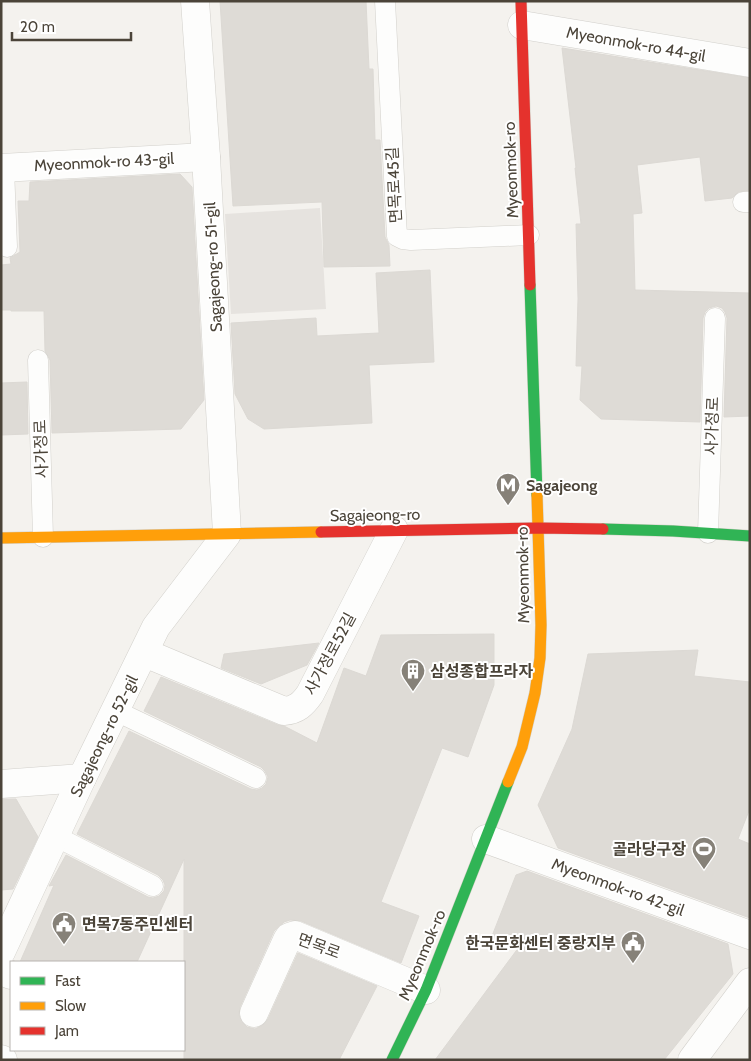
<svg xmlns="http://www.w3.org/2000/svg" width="751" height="1061" viewBox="0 0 751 1061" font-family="Cabin,'Noto Sans KR',sans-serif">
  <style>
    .parking { fill: #e6e3df }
    .building { fill: #dedbd6; stroke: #dcd9d4 }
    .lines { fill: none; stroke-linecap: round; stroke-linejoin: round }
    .lane-casing { stroke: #d2d0cb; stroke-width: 21 }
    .street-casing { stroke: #d2d0cb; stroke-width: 29 }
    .fast-casing { stroke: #d3cfc5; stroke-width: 12 }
    .slow-casing { stroke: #d3cfc5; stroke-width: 12 }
    .jam-casing { stroke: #d3cfc5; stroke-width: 12 }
    .lane { stroke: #fdfdfc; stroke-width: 20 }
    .street { stroke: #fdfdfc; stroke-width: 28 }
    .fast { stroke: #30b455; stroke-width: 11 }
    .slow { stroke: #ff9f0a; stroke-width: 11 }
    .jam { stroke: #e5322d; stroke-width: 11 }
    .labels { text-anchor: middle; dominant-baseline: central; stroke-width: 4; stroke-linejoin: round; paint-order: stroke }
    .street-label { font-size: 16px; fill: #4b4439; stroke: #fff }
    .poi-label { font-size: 16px; font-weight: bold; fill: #4b4439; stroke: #fff; text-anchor: start }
  </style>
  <rect width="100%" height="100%" fill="#f4f2ee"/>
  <polygon class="parking" points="320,208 326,309 231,314 225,214"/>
  <g class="building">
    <polygon points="220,1 366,1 369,69 373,69 375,140 380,140 385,237 389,245 390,266 324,267 322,202 233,206"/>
    <polygon points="562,48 750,78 750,190 738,192 732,198 705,201 700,157 637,165 642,213 633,214 635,290 750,293 750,416 724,417 727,318 725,312 722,308 716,306 709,308 705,312 703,318 700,422 601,419 580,400 582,366 576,366 578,299 576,224 581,224 575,168 576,168"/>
    <polygon points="180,174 192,187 204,400 181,429 52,433 50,360 45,351 44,311 11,311 11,310 1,310 1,265 11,264 10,258 20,252 18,201 29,201 30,182"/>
    <polygon points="430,270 434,362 369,365 372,423 264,429 248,419 235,394 231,323 316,318 317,336 379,333 376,273"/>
    <polygon points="27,382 28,434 1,435 1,383"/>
    <polygon points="494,634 494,685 468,757 442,748 381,902 419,916 401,963 301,921 290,920 284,922 274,931 240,1007 239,1015 242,1022 247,1027 255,1029 263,1025 268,1019 298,953 377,986 339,1060 184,1060 184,859 137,962 20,962 54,885 49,886 66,855 148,897 153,898 159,896 164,891 165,885 163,880 158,875 77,834 129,731 251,789 257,790 262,788 266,784 268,777 265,771 261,767 144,711 161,677 278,725 284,726 317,743 344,668 366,676 381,635"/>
    <polygon points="319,643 307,665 261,684 221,668 224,654"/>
    <polygon points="698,650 694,676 750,682 750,808 738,839 750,844 750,918 558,848 538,805 572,729 588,654"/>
    <polygon points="1,799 16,799 38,837 13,889 1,890"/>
    <polygon points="527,871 728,944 733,974 664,1060 435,1060 519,947 492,936 516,875"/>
  </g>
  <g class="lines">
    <defs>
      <g id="lane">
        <polyline points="385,1 397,236 403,239 411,240 529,235"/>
        <polyline points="4,168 7,247"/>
        <polyline points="743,202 750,202"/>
        <polyline points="38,360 43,537"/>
        <polyline points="708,533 715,318"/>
        <polyline points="116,711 256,778"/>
        <polyline points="55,836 153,886"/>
      </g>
      <g id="street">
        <polyline points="522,25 750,63"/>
        <polyline points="1,168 206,157"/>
        <path d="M145,653L284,711C297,710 303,704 310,694L394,530"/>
        <polyline points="1,784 82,778"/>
        <polyline points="486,839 750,935"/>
        <polyline points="1,952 82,778 156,627 227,534 206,157 195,1"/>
        <polyline points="1,971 11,975"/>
        <polyline points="254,1013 287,940 289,937 295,935 426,990"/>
        <polyline points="1,1059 3,1060"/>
        <polyline points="692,1060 750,982"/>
      </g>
      <g id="fast">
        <polyline points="530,285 537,495"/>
        <polyline points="603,529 673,531 750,536"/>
        <polyline points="392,1060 426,990 508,782"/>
      </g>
      <g id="slow">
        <polyline points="1,538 321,532"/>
        <polyline points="508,782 522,747 535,693 540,658 541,625 537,495"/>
      </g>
      <g id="jam">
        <polyline points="521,1 530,285"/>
        <polyline points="321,532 538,528 603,529"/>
      </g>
    </defs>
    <use href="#lane" class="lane-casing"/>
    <use href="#street" class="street-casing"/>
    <use href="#fast" class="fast-casing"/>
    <use href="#slow" class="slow-casing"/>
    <use href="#jam" class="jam-casing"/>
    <use href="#lane" class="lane"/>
    <use href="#street" class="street"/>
    <use href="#fast" class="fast"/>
    <use href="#slow" class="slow"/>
    <use href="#jam" class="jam"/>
  </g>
  <defs>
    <symbol id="metro-pin" viewBox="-11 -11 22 30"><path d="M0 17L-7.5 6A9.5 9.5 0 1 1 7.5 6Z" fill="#868178" stroke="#fff"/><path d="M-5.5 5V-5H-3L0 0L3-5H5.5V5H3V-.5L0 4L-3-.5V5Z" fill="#fff"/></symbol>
    <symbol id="building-pin" viewBox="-11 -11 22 30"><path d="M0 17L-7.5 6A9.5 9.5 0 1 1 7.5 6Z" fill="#868178" stroke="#fff"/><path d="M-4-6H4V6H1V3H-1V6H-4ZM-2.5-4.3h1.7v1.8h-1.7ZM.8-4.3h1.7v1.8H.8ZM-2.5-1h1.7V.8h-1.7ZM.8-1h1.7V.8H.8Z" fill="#fff"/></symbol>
    <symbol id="stadium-pin" viewBox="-11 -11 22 30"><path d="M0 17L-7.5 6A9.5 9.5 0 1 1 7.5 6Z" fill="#868178" stroke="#fff"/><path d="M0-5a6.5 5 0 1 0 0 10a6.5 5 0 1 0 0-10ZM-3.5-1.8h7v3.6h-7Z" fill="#fff"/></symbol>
    <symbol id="civic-pin" viewBox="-11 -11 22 30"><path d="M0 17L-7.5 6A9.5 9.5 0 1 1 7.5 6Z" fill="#868178" stroke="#fff"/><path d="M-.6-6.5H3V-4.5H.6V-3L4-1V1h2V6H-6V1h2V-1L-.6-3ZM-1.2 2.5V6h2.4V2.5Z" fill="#fff"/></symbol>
  </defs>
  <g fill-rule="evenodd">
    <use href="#metro-pin" x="494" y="471" width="28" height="38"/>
    <use href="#building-pin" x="399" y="657" width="28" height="38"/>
    <use href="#stadium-pin" x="690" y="835" width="28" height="38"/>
    <use href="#civic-pin" x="50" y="910" width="28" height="38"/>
    <use href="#civic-pin" x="619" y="929" width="28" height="38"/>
  </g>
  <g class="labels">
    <g class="street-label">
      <text transform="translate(636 44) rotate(10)">Myeonmok-ro 44-gil</text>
      <text transform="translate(104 162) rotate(-3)">Myeonmok-ro 43-gil</text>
      <text transform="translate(511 170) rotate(-92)">Myeonmok-ro</text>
      <text transform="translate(394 185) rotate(-93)">면목로45길</text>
      <text transform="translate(213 267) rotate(-93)">Sagajeong-ro 51-gil</text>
      <text transform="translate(712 426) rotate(-88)">사가정로</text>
      <text transform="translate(41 449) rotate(-92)">사가정로</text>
      <text transform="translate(375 515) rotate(-1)">Sagajeong-ro</text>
      <text transform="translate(523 575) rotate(-91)">Myeonmok-ro</text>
      <text transform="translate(330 654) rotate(-62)">사가정로52길</text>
      <text transform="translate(104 736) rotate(-64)">Sagajeong-ro 52-gil</text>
      <text transform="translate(618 887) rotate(20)">Myeonmok-ro 42-gil</text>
      <text transform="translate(319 946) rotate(20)">면목로</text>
      <text transform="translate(422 955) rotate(-67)">Myeonmok-ro</text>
    </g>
    <g class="poi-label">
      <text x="526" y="485">Sagajeong</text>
      <text x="430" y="671">삼성종합프라자</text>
      <text x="686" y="849" text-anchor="end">골라당구장</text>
      <text x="82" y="924">면목7동주민센터</text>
      <text x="616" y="943" text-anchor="end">한국문화센터 중랑지부</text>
    </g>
  </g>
  <rect width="751" height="1061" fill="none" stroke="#4b4439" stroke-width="5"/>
  <rect x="10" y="961" width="175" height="90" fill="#ffffff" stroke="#b7b4b0"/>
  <rect x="20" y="977" width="25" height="8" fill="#30b455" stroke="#b7b4b0"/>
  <text x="55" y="986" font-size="15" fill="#4b4439">Fast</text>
  <rect x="20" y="1002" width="25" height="8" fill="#ff9f0a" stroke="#b7b4b0"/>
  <text x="55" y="1011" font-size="15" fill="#4b4439">Slow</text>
  <rect x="20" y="1027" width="25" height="8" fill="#e5322d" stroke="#b7b4b0"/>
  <text x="55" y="1036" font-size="15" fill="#4b4439">Jam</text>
  <path d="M12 32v8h119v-8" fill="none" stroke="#4b4439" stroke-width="2.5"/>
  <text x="20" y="32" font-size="15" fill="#4b4439" stroke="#ffffff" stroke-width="4" paint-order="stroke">20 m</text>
</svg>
